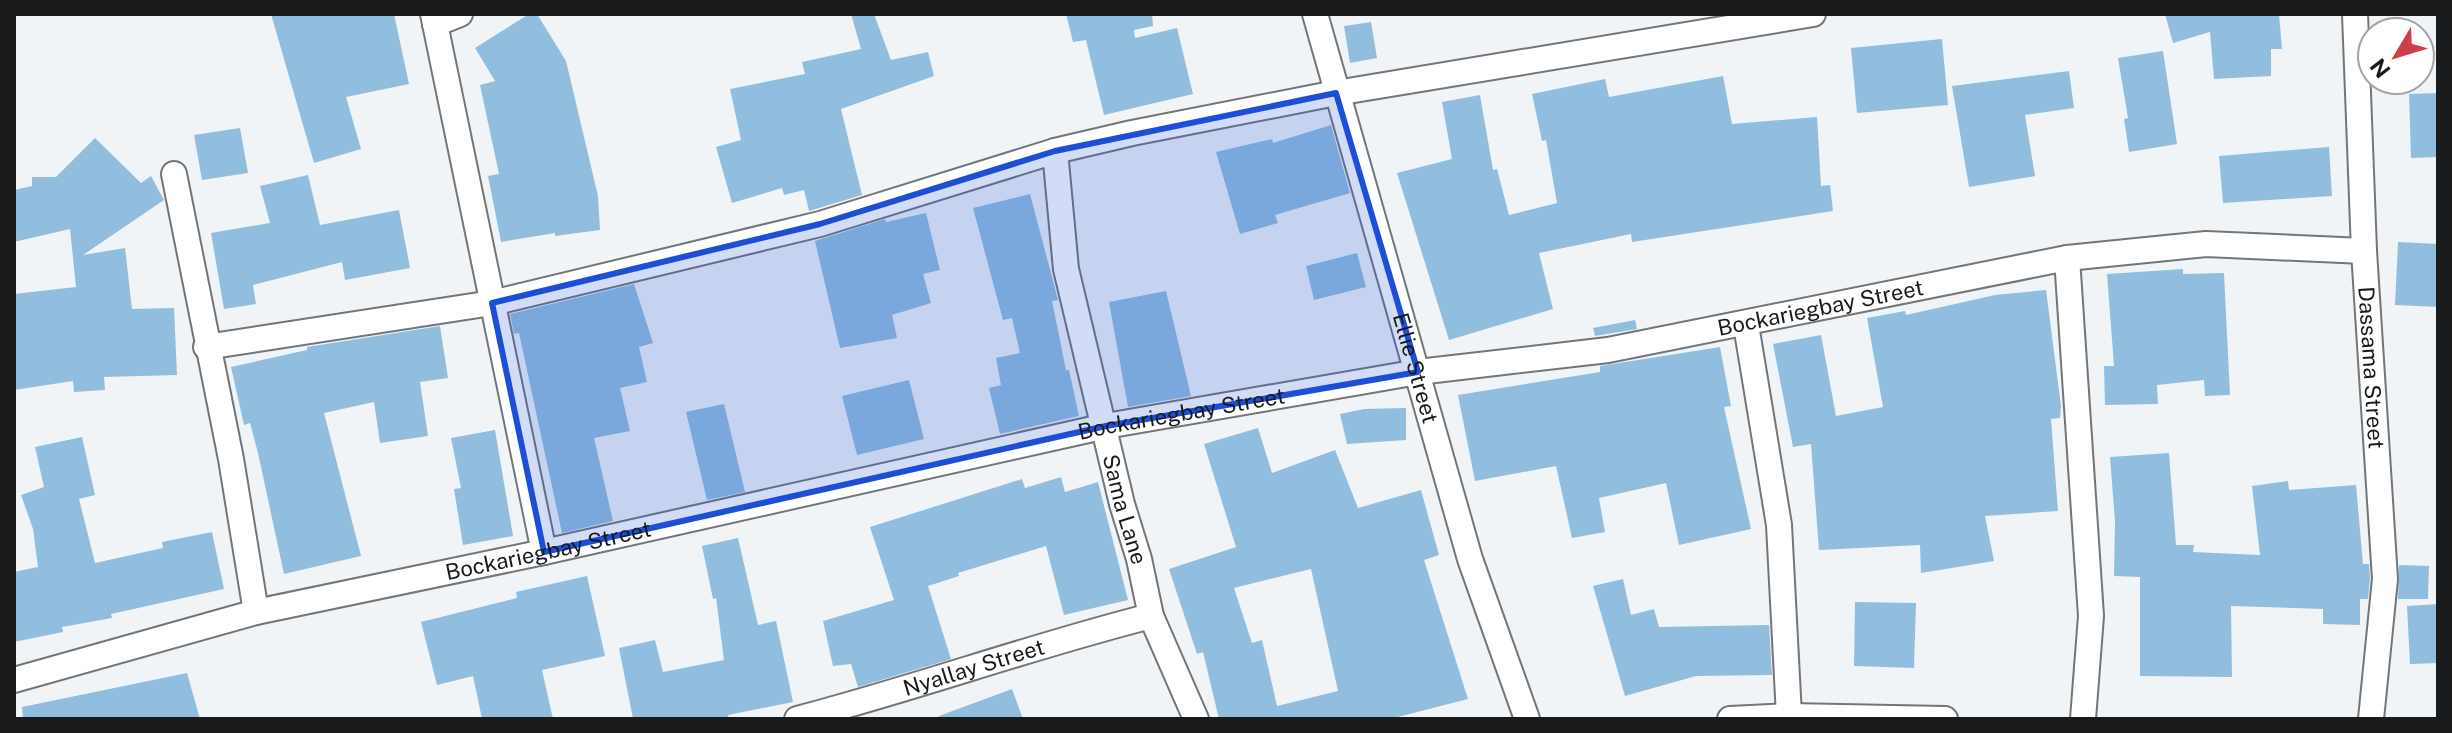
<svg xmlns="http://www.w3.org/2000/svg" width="2452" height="733" viewBox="0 0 2452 733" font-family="'Public Sans',sans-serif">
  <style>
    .building { fill: #91bede; fill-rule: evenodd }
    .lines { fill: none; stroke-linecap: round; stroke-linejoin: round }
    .minor-casing { stroke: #737679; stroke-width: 28 }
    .minor { stroke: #fff; stroke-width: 24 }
    .marked { fill: #1d4ed8; fill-opacity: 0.2; stroke: #1d4ed8; stroke-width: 6; stroke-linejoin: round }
    .labels { text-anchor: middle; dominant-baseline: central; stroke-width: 8; stroke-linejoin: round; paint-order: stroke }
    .street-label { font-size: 22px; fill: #191a1b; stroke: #fff }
  </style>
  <rect width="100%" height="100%" fill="#f0f4f7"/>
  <g class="building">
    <polygon points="271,14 394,14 409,84 346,97 361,149 314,163"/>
    <polygon points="529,14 537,14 566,61 598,196 600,230 555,236 555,233 501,242 488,176 499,174 480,85 495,81 475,48"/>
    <polygon points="851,14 874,14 891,60 928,52 934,76 841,109 862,195 809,211 804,190 784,195 782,188 732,203 716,147 741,140 730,89 805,74 802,62 861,49"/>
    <polygon points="1066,14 1152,14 1153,26 1134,30 1135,38 1177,28 1193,94 1104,115 1086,40 1073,42"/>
    <polygon points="2165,14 2279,14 2282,49 2271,49 2271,76 2214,79 2210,32 2173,43"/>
    <polygon points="1371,22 1377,58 1350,63 1344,26"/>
    <polygon points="1942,39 1948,105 1857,113 1851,48"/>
    <polygon points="2163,51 2177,144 2129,152 2124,119 2128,118 2118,58"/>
    <polygon points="2069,71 2074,108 2025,115 2035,176 1969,187 1952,86"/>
    <polygon points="1723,76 1732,124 1817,117 1821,186 1830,185 1833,211 1632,242 1631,234 1539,253 1553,309 1449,340 1397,173 1452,159 1442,102 1480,95 1493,170 1497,169 1509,215 1557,203 1546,140 1542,141 1532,94 1605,79 1609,97"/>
    <polygon points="2438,93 2438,157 2411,158 2409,94"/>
    <polygon points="1331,125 1350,193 1275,215 1278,223 1240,234 1216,152 1272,139 1273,143"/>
    <polygon points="240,128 248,173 202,180 194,135"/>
    <polygon points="95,138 141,183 151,176 164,200 83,255 125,248 132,309 174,308 177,375 104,377 105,390 74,392 73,381 14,390 14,294 76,287 70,229 14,242 14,190 32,186 32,177 56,177"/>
    <polygon points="2329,147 2332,196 2223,203 2219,156"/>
    <polygon points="308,175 320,225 399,210 410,268 345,280 342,262 253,285 256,304 224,309 211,233 270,223 260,186"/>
    <polygon points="1030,194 1058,300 1052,301 1066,370 1069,370 1079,416 1000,434 989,388 1001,385 996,358 1020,353 1012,318 1003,320 973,208"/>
    <polygon points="926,213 940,270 923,274 931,303 892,315 897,338 840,348 815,241 885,219 886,222"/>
    <polygon points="2398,242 2438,244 2438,307 2395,305"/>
    <polygon points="1357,253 1366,287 1314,300 1306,266"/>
    <polygon points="2183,269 2183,274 2224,273 2230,395 2205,396 2204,380 2157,385 2158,404 2105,405 2104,366 2114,366 2107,274"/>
    <polygon points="634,284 653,343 639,347 647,382 620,388 630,431 594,438 613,521 562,533 519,333 514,334 510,314"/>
    <polygon points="2046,290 2061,406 2060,418 2051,419 2058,511 1985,516 1994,561 1921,573 1920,545 1819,550 1811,444 1793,447 1773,344 1821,335 1836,416 1883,407 1867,318 1905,311 1906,315 1995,295"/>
    <polygon points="1166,291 1191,396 1128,407 1109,302"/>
    <polygon points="1635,320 1637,329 1595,336 1593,328"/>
    <polygon points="440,326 448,378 420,382 428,436 380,443 374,402 324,413 361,556 284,574 258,453 250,423 244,425 231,367 307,350 307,347"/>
    <polygon points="1720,347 1731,406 1724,407 1751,529 1679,545 1666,483 1599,498 1605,532 1572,538 1556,466 1475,481 1458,395 1600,372 1600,366"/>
    <polygon points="909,380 924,439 857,455 842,396"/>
    <polygon points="724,404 745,492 707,500 686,412"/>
    <polygon points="1406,408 1406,440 1347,444 1340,414 1364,409"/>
    <path d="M1258,428L1272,473L1335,450L1358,508L1421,490L1439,555L1424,560L1468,699L1390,719H1219L1203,652L1197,654L1169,569L1236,547L1204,444ZM1311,569L1338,691L1277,706L1262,640L1252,643L1234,588Z"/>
    <polygon points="495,430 513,536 463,545 454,489 461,488 451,438"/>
    <polygon points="82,437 95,495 79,499 95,563 163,548 162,542 212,532 224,589 111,614 112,618 62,627 63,632 14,642 14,572 38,567 33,529 21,495 44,487 35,447"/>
    <polygon points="2169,453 2176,545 2194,545 2193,552 2260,555 2252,486 2288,481 2289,490 2356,485 2363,564 2369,564 2370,579 2368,599 2360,599 2360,625 2323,624 2323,609 2231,606 2232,677 2140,676 2140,577 2114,576 2115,521 2110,457"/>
    <polygon points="1061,477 1065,492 1098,482 1128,600 1064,615 1046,546 958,573 959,576 928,586 951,659 858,687 851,664 833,666 823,621 894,600 870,527 1022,479 1025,488"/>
    <polygon points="738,538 758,625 776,621 793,702 728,715 729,719 633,719 619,648 655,640 663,672 724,660 716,598 713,599 702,546"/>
    <polygon points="2399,565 2429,566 2428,599 2398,599"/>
    <polygon points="587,576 605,656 542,670 553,719 482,719 473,676 437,685 421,622 517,598 516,592"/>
    <polygon points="1623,579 1631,615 1654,609 1659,627 1769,625 1772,675 1696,676 1625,696 1593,586"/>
    <polygon points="1855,602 1916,603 1914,668 1854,666"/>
    <polygon points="2438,604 2438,663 2410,664 2407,606"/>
    <polygon points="187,673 200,719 23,719 22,707"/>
    <polygon points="1012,689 1023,719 939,719 939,716"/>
  </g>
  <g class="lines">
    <defs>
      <g id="minor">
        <polyline points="433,14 544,552"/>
        <path id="s1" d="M1315,14L1470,559L1527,719"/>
        <path id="s2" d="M2355,14L2364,251L2385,579L2371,719"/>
        <polyline points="435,24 460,14"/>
        <path id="s3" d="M1055,151L1066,269L1122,504L1139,559L1151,616L1196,719"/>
        <polyline points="174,174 231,459 256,612"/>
        <polyline points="2067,258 2091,616 2083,719"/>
        <polyline points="1746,325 1779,525 1789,716"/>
        <polyline points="206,347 492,303 820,224 1055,151 1132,133 1336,93 1813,14"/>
        <path id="s4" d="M14,680L256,612L544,552L1106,426L1418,372L1608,350L2067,258L2206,244L2364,251"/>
        <path id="s5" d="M797,719C916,688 1032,646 1151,616"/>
        <polyline points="1730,719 1789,716 1945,719"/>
      </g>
    </defs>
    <use href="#minor" class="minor-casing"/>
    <use href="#minor" class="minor"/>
  </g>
  <path class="marked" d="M1336,93L1418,372L1106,426L544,552L492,303L820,224L1055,151Z"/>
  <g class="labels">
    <g class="street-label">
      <text stroke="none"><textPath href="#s4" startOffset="1846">Bockariegbay Street</textPath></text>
      <text stroke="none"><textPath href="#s2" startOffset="354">Dassama Street</textPath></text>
      <text stroke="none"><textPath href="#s1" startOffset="368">Ellie Street</textPath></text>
      <text stroke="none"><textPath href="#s4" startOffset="1198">Bockariegbay Street</textPath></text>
      <text stroke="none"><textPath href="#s3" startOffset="366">Sama Lane</textPath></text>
      <text stroke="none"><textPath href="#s4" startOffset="550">Bockariegbay Street</textPath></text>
      <text stroke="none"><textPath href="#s5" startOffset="184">Nyallay Street</textPath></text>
    </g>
  </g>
  <rect width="2452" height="733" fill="none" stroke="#191a1b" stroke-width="32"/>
  <g transform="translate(2396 56) rotate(232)"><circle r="38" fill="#ffffff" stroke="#a3a3a4" stroke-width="2"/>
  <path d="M0-6L14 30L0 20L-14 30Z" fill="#ce3e4b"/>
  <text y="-12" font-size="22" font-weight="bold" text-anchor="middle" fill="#191a1b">N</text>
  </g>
</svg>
